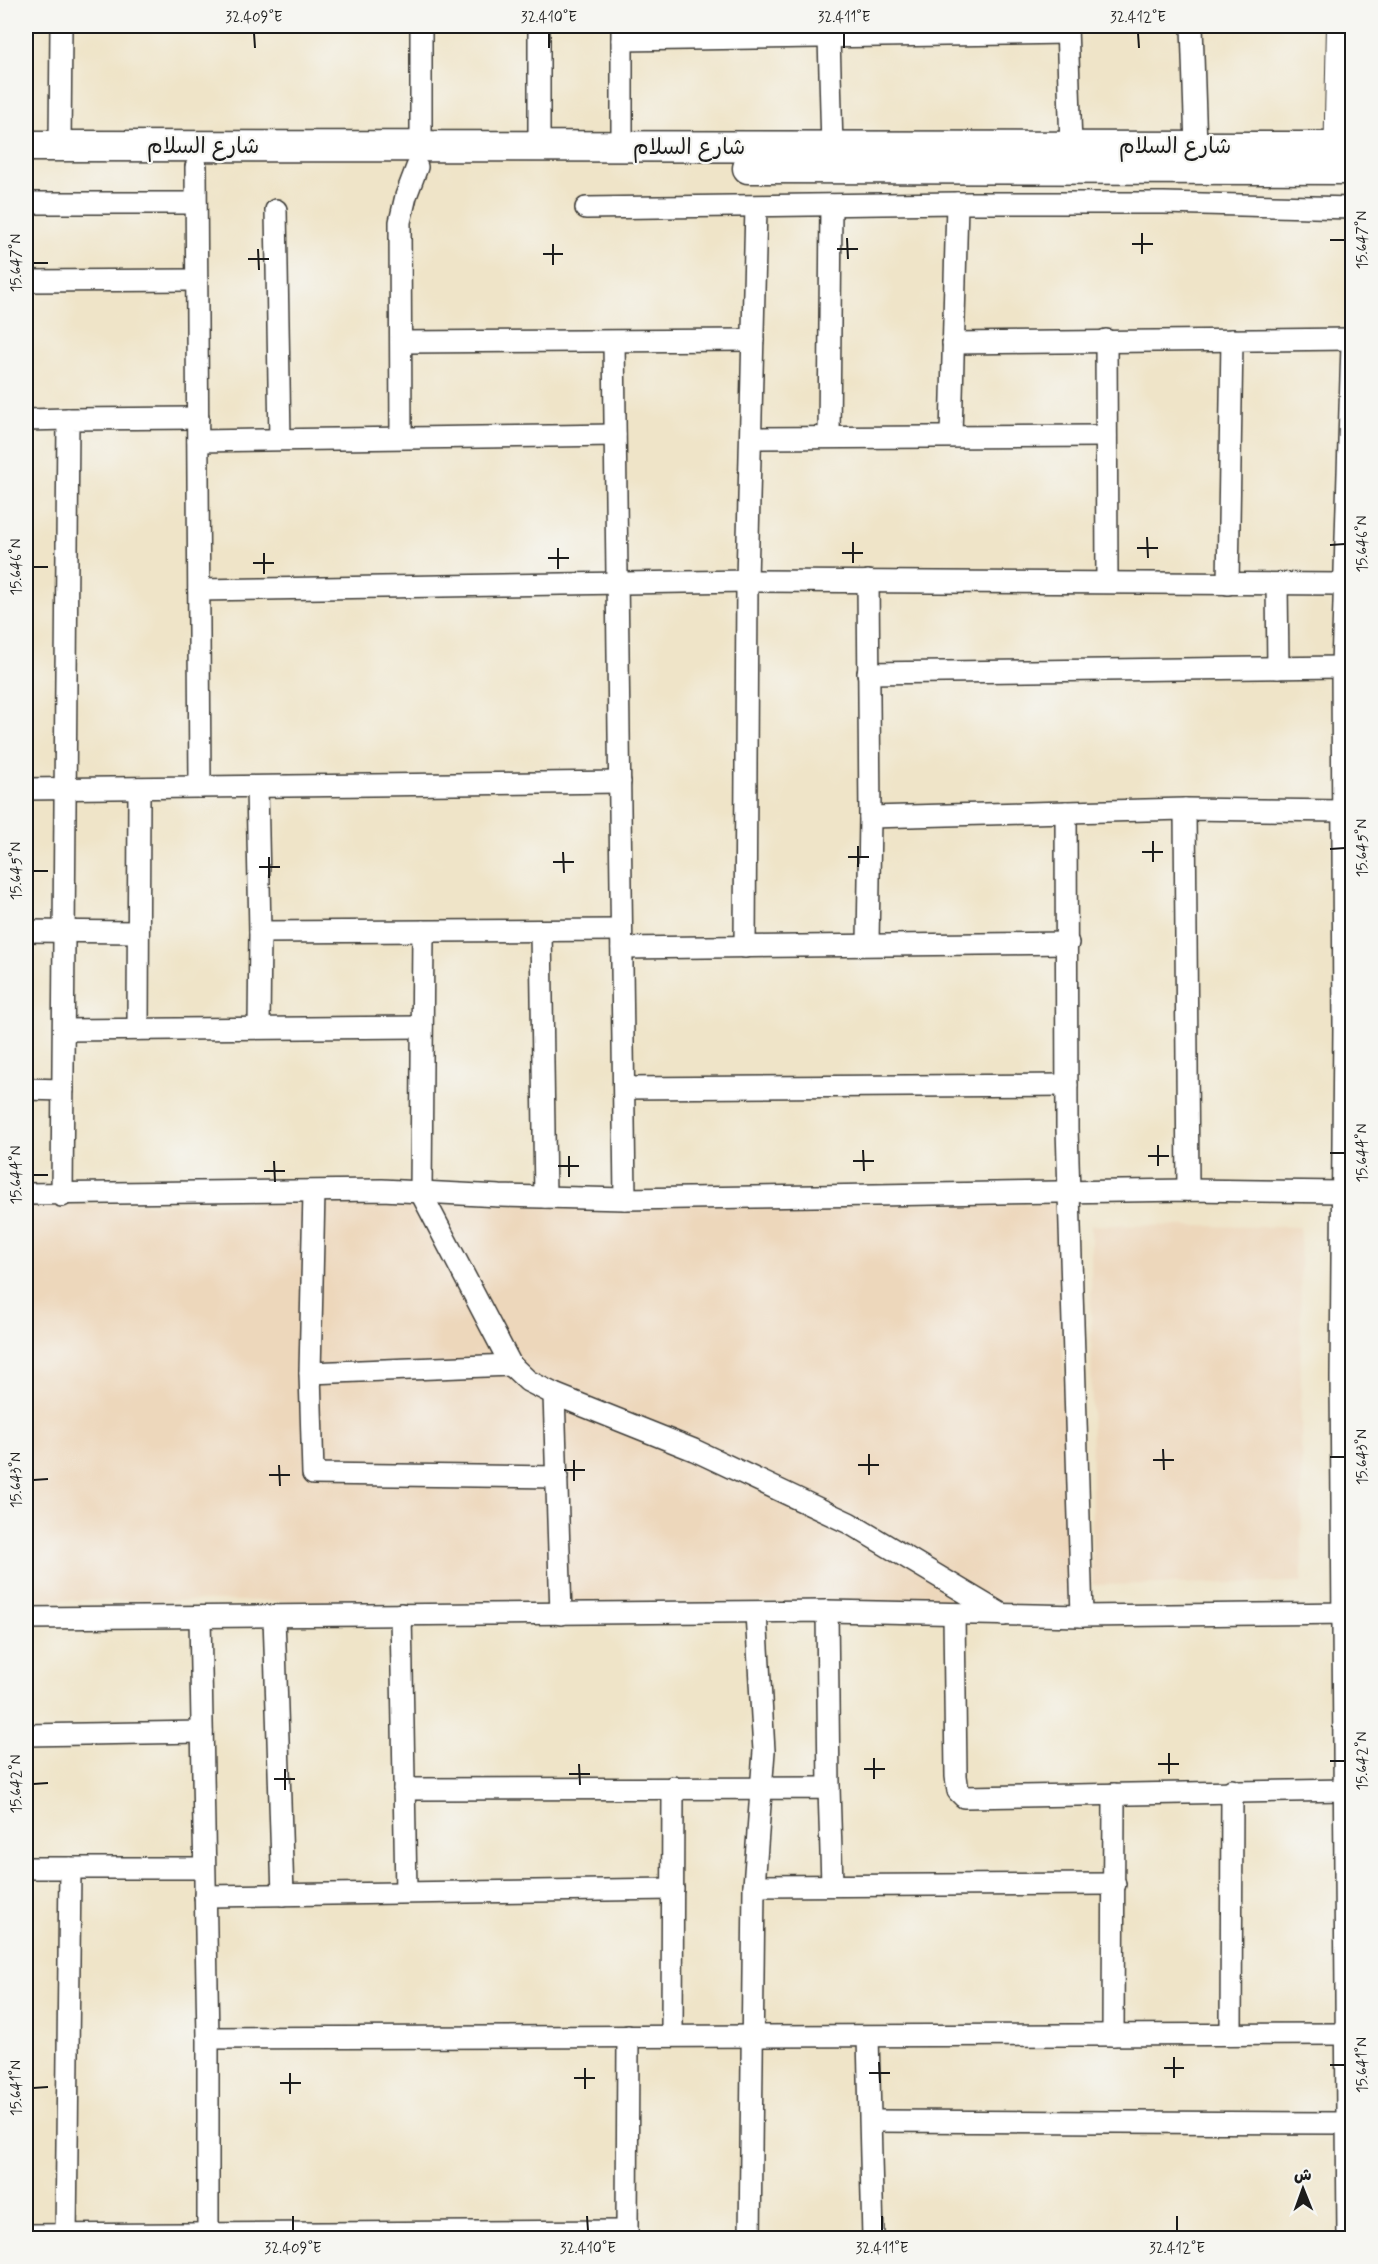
<svg xmlns="http://www.w3.org/2000/svg" width="1378" height="2264" viewBox="0 0 1378 2264" font-family="Mynerve,'Playpen Sans Arabic',sans-serif">
  <style>
    .built { fill: #edd7bb }
    .lines { fill: none; stroke-linecap: round; stroke-linejoin: round }
    .minor-casing { stroke: #3c3a36; stroke-width: 24 }
    .tertiary-casing { stroke: #3c3a36; stroke-width: 28 }
    .secondary-casing { stroke: #3c3a36; stroke-width: 33 }
    .minor { stroke: #fff; stroke-width: 21 }
    .tertiary { stroke: #fff; stroke-width: 26 }
    .secondary { stroke: #fff; stroke-width: 30 }
    .ticks { fill: none; stroke: #1c1c1c; stroke-width: 2 }
    .labels { text-anchor: middle; dominant-baseline: central; stroke-width: 4.5; stroke-linejoin: round; paint-order: stroke }
    .street-label { font-size: 22px; fill: #1c1c1c; stroke: #f6f6f2 }
    .neatline { fill: none; stroke: #1c1c1c; stroke-width: 2 }
    .ticks-label { font-size: 15px; text-anchor: middle; fill: #1c1c1c }
  </style>
  <rect width="100%" height="100%" fill="#f6f6f2"/>
  <filter id="ink" filterUnits="userSpaceOnUse"><feTurbulence type="fractalNoise" baseFrequency=".0167" numOctaves="2"/><feDisplacementMap in="SourceGraphic" scale="12" xChannelSelector="R" yChannelSelector="G"/><feConvolveMatrix kernelMatrix="1 2 1 2 8 2 1 2 1" color-interpolation-filters="sRGB"/></filter>
  <filter id="wash" filterUnits="userSpaceOnUse"><feTurbulence type="fractalNoise" baseFrequency=".008" numOctaves="4" result="noise"/><feDisplacementMap in="SourceGraphic" scale="24" xChannelSelector="R" yChannelSelector="G"/><feGaussianBlur stdDeviation="1.35" result="paint"/><feColorMatrix in="noise" values="0 0 0 0 0 0 0 0 0 0 0 0 0 0 0 0 0 1.4 0 .05"/><feComposite in="paint" operator="in"/></filter>
  <g filter="url(#wash)">
    <rect width="100%" height="100%" fill="#efe4c8"/>
    <g class="built">
      <polygon points="26,1204 1057,1204 1073,1604 26,1600"/>
      <polygon points="1091,1225 1300,1227 1302,1582 1092,1585"/>
    </g>
  </g>
  <g filter="url(#ink)">
    <g class="lines">
      <defs>
        <g id="minor">
          <polyline points="421,26 421,146"/>
          <polyline points="539,26 539,146"/>
          <polyline points="622,26 622,148"/>
          <polyline points="1067,26 1071,146"/>
          <polyline points="1192,26 1196,147"/>
          <polyline points="829,37 832,147"/>
          <polyline points="622,40 1067,33"/>
          <polyline points="60,146 61,26"/>
          <polyline points="196,167 200,787"/>
          <polyline points="26,203 196,203"/>
          <polyline points="586,208 957,203 1164,203 1352,208"/>
          <polyline points="276,210 280,439"/>
          <polyline points="26,281 197,280"/>
          <polyline points="1106,340 1107,582"/>
          <polyline points="401,342 753,340"/>
          <polyline points="614,342 625,1199"/>
          <polyline points="953,343 1352,339"/>
          <polyline points="26,420 68,419"/>
          <polyline points="951,436 957,203"/>
          <polyline points="401,437 400,222 406,196 417,167"/>
          <polyline points="829,437 831,205"/>
          <polyline points="752,438 1106,436"/>
          <polyline points="198,441 615,435"/>
          <polyline points="868,581 870,817 868,943"/>
          <polyline points="1228,584 1232,340"/>
          <polyline points="1277,584 1278,668"/>
          <polyline points="199,590 747,581 1344,584"/>
          <polyline points="868,673 1342,667"/>
          <polyline points="257,787 260,932 259,1027"/>
          <polyline points="26,789 620,782"/>
          <polyline points="1185,809 1188,1190"/>
          <polyline points="1066,812 1067,1128 1082,1616"/>
          <polyline points="870,817 1185,809 1342,811"/>
          <polyline points="26,931 138,932"/>
          <polyline points="423,931 421,1193 511,1365 528,1381 554,1394 694,1450 849,1523 1003,1615"/>
          <polyline points="541,931 545,1197"/>
          <polyline points="260,932 621,930"/>
          <polyline points="745,947 747,581 756,207"/>
          <polyline points="622,948 1068,943"/>
          <polyline points="138,1029 139,788"/>
          <polyline points="64,1030 422,1027"/>
          <polyline points="624,1088 1067,1085"/>
          <polyline points="26,1089 63,1090"/>
          <polyline points="314,1192 310,1373 313,1474 557,1477"/>
          <polyline points="26,1194 382,1190 500,1196 625,1199 1188,1190 1342,1192"/>
          <polyline points="62,1196 68,419 198,418"/>
          <polyline points="310,1373 511,1365"/>
          <polyline points="554,1394 561,1614"/>
          <polyline points="827,1611 829,1788"/>
          <polyline points="401,1614 406,1892"/>
          <polyline points="954,1614 956,1776 958,1791 964,1797 1346,1790"/>
          <polyline points="274,1616 283,1895"/>
          <polyline points="200,1617 208,2038 208,2234"/>
          <polyline points="26,1618 827,1611 1082,1616 1352,1613"/>
          <polyline points="26,1735 202,1732"/>
          <polyline points="404,1789 829,1788 832,1884"/>
          <polyline points="26,1868 204,1868"/>
          <polyline points="754,1886 1115,1884"/>
          <polyline points="205,1896 673,1889"/>
          <polyline points="1231,2034 1232,1790"/>
          <polyline points="672,2035 673,1787"/>
          <polyline points="1113,2035 1114,1794"/>
          <polyline points="868,2037 873,2238"/>
          <polyline points="208,2038 1348,2034"/>
          <polyline points="871,2121 1348,2123"/>
          <polyline points="627,2231 628,2036"/>
          <polyline points="26,2235 627,2231 627,2238"/>
          <polyline points="66,2238 70,1868"/>
          <polyline points="750,2238 754,1886 764,1751 756,1613"/>
          <polyline points="1348,2238 1341,1378 1344,1026 1342,667 1352,345"/>
        </g>
        <polyline id="tertiary" points="1337,166 1340,26"/>
        <g id="secondary">
          <polyline points="26,146 1352,147"/>
          <polyline points="748,168 1352,169"/>
        </g>
      </defs>
      <use href="#minor" class="minor-casing"/>
      <use href="#tertiary" class="tertiary-casing"/>
      <use href="#secondary" class="secondary-casing"/>
      <use href="#minor" class="minor"/>
      <use href="#tertiary" class="tertiary"/>
      <use href="#secondary" class="secondary"/>
    </g>
  </g>
  <path class="ticks" d="M254,33L255,48M549,33V48M844,33V48M1138,33L1139,48M1142,233V254M847,238L848,259M1330,240H1345M553,244V265M1132,244H1153M258,249L259,270M837,249H858M543,254H563M248,259H269M33,263H48M1147,537L1148,558M853,542V563M1330,545L1345,544M558,548V569M1137,548H1158M264,553V574M842,553H863M548,558H569M253,563H274M33,567H48M1153,841V862M858,846V867M1330,849L1345,848M563,852L564,873M1142,852H1163M269,857V878M848,857H869M553,862H574M259,867H280M33,871H48M1158,1145V1166M863,1150L864,1171M1330,1153H1345M569,1156V1177M1148,1156H1169M274,1161L275,1182M853,1161H874M558,1166H579M264,1171H285M33,1175H48M1163,1449L1164,1470M869,1454V1475M1330,1457H1345M574,1460V1481M1153,1460H1174M279,1465L280,1486M858,1465H879M564,1470H585M269,1475H290M33,1480L48,1479M1169,1753V1774M874,1758V1779M1330,1761H1345M579,1764L580,1785M1158,1764H1179M285,1769V1790M864,1769H885M569,1774H590M274,1779H295M33,1784L48,1783M1174,2057V2078M879,2062L880,2083M1330,2065H1345M585,2068V2089M1164,2068H1184M290,2073V2094M869,2073H890M574,2078H595M280,2083H301M33,2088L48,2087M293,2216V2231M587,2216L588,2231M882,2216V2231M1177,2216V2231"/>
  <g class="labels">
    <g class="street-label">
      <text x="203" y="147">شارع السلام</text>
      <text x="1175" y="147">شارع السلام</text>
      <text x="689" y="148">شارع السلام</text>
    </g>
  </g>
  <rect width="1378" height="2264" fill="none" stroke="#f6f6f2" stroke-width="66"/>
  <g transform="translate(1303 2189) rotate(359)" stroke="#f6f6f2" stroke-width="4.5" paint-order="stroke">
  <path d="M0-4.5L10 22L0 15L-10 22Z" fill="#1c1c1c"/>
  <text y="-9" font-size="16" font-weight="bold" text-anchor="middle" fill="#1c1c1c">ش</text>
  </g>
  <rect x="33" y="33" width="1312" height="2198" class="neatline"/>
  <g class="ticks-label">
    <text x="254" y="22">32.409°E</text>
    <text x="549" y="22">32.410°E</text>
    <text x="844" y="22">32.411°E</text>
    <text x="1138" y="22">32.412°E</text>
    <text transform="translate(1362 240) rotate(-90)" y="5">15.647°N</text>
    <text transform="translate(16 263) rotate(-90)" y="5">15.647°N</text>
    <text transform="translate(1362 544) rotate(-90)" y="5">15.646°N</text>
    <text transform="translate(16 567) rotate(-90)" y="5">15.646°N</text>
    <text transform="translate(1362 848) rotate(-90)" y="5">15.645°N</text>
    <text transform="translate(16 871) rotate(-90)" y="5">15.645°N</text>
    <text transform="translate(1362 1153) rotate(-90)" y="5">15.644°N</text>
    <text transform="translate(16 1175) rotate(-90)" y="5">15.644°N</text>
    <text transform="translate(1362 1457) rotate(-90)" y="5">15.643°N</text>
    <text transform="translate(16 1480) rotate(-90)" y="5">15.643°N</text>
    <text transform="translate(1362 1761) rotate(-90)" y="5">15.642°N</text>
    <text transform="translate(16 1784) rotate(-90)" y="5">15.642°N</text>
    <text transform="translate(1362 2065) rotate(-90)" y="5">15.641°N</text>
    <text transform="translate(16 2088) rotate(-90)" y="5">15.641°N</text>
    <text x="293" y="2253">32.409°E</text>
    <text x="588" y="2253">32.410°E</text>
    <text x="882" y="2253">32.411°E</text>
    <text x="1177" y="2253">32.412°E</text>
  </g>
</svg>
